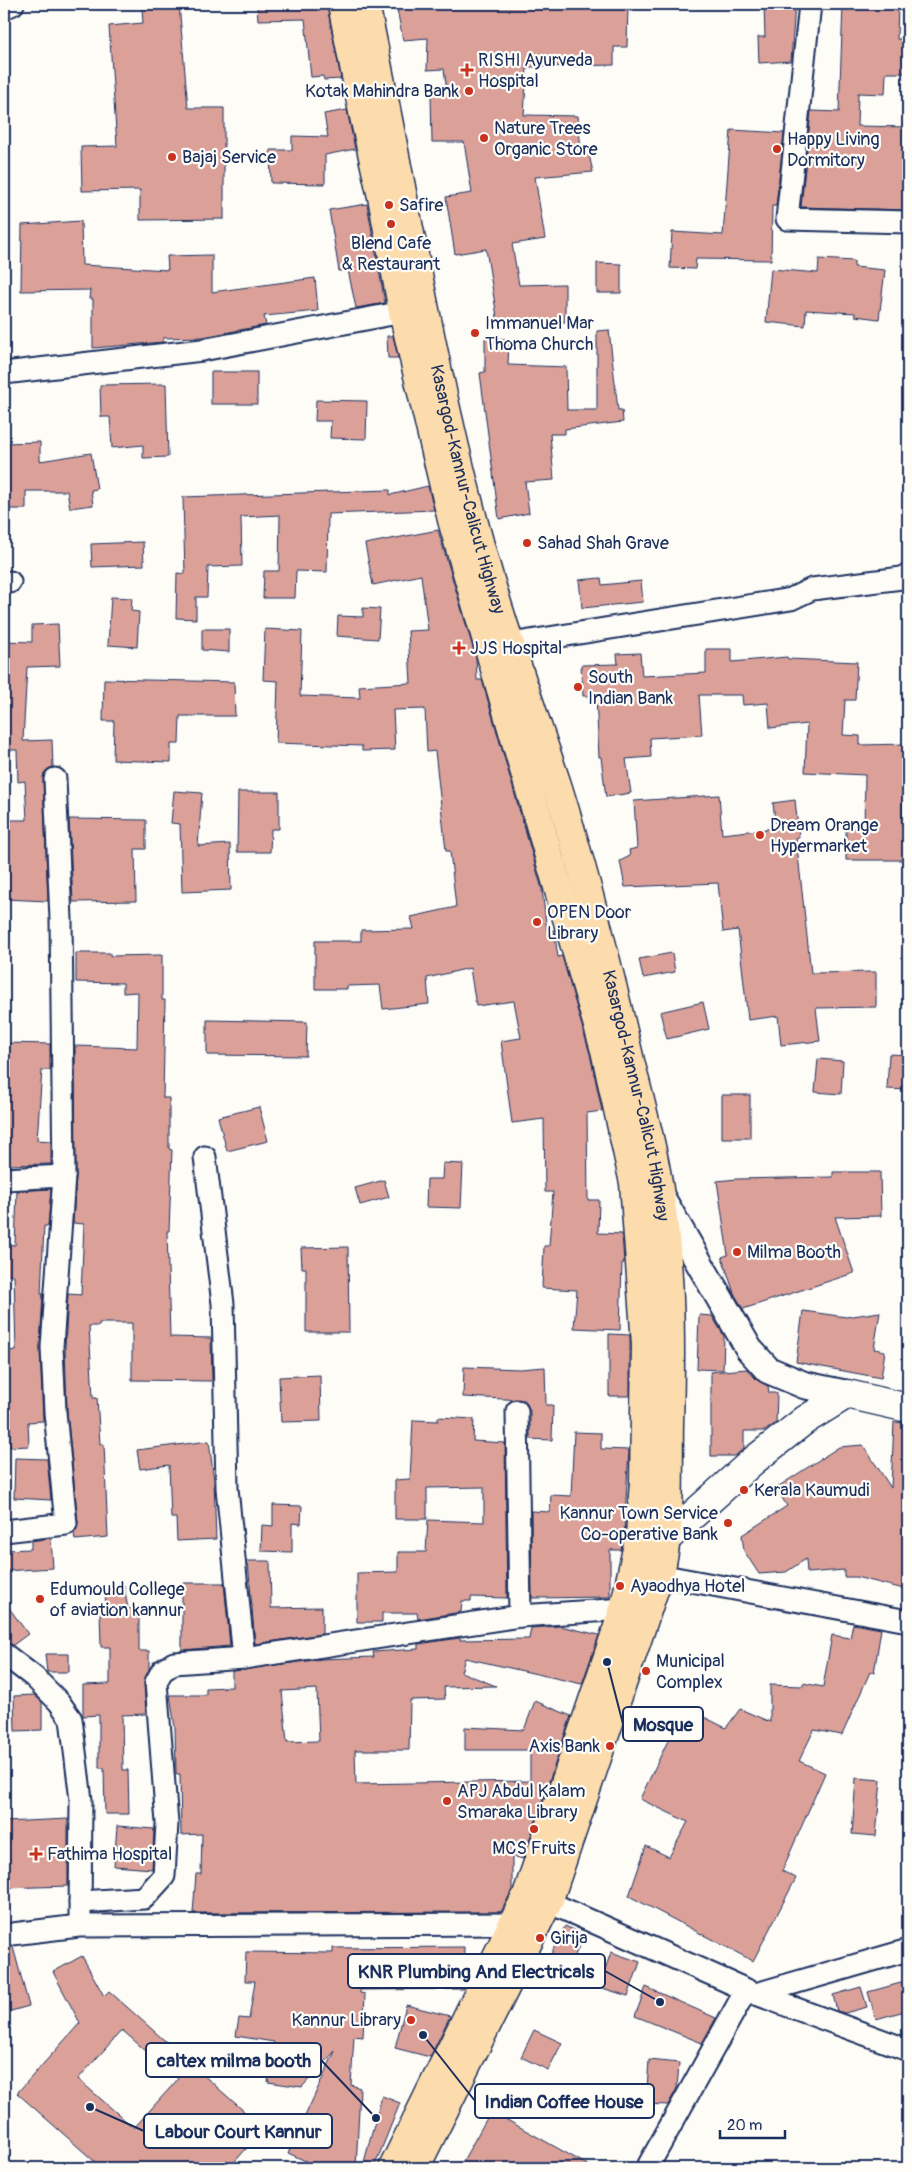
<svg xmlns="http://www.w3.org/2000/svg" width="912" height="2172" viewBox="0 0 912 2172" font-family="Pangolin,sans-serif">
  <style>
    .building { fill: #dba199; stroke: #1b2f5e; fill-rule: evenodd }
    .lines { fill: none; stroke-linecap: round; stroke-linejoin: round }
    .minor-casing { stroke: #1b2f5e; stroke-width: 25 }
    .tertiary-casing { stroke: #1b2f5e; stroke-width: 30 }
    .secondary-casing { stroke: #1b2f5e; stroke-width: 31 }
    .trunk-casing { stroke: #1b2f5e; stroke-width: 31 }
    .minor { stroke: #fdfcf7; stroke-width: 21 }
    .tertiary { stroke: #fdfcf7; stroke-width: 26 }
    .secondary { stroke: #fdfcf7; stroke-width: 28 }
    .trunk { stroke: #fcdcac; stroke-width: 28 }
    .poi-dot { fill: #c8321e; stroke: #fdfcf7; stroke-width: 2 }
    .labels { text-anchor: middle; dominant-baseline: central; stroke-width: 4.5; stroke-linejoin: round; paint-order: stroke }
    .poi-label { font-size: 18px; fill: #1b2f5e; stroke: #fdfcf7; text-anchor: start }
    .street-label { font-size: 18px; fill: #1b2f5e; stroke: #fdfcf7 }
    .leader { fill: none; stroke: #1b2f5e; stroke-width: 2 }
    .callout-dot { fill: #1b2f5e; stroke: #fdfcf7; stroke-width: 2 }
    .callout { fill: #fdfcf7; stroke: #1b2f5e; stroke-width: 2 }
    .callout-label { font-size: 19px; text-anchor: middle; font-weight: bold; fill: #1b2f5e }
  </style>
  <rect width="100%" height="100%" fill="#fdfcf7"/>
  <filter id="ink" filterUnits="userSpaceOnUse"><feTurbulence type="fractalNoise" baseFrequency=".02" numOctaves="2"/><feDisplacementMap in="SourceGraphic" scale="10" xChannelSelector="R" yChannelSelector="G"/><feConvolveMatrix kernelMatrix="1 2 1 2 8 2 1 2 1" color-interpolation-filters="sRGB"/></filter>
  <g filter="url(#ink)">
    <g class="building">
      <polygon points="152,4 179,4 188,108 224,108 224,219 140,220 140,190 82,191 81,147 117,146 109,26 143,23 142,9 153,7"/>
      <polygon points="257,4 311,4 311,8 327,6 341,79 324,80 323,76 311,77 305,19 258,20"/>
      <polygon points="396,4 628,4 627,47 614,47 614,65 527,67 524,115 578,116 581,151 588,150 593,172 535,177 545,239 512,244 519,285 565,284 565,322 498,323 486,249 455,254 446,197 472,193 464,142 432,142 431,94 447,91 444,69 427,70 428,38 403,40"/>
      <polygon points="764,4 795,4 791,61 759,63 758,37 765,37"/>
      <polygon points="843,4 898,4 897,39 908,39 908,73 886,73 885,94 858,93 857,126 908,127 908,210 801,207 811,111 839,112"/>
      <polygon points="347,110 355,149 325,155 325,184 271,183 270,150 292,150 292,136 328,137 324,114"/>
      <polygon points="731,130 784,133 776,206 772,206 771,260 696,259 695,269 670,268 672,232 723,235"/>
      <polygon points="367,204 385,303 356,308 348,270 339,271 329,210"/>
      <polygon points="81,221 82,265 168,270 167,256 212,255 212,292 315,278 318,311 264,316 266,325 203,337 163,338 163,342 93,348 93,299 89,299 90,290 21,291 22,225"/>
      <polygon points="819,259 854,261 854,267 885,270 879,319 855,316 855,313 806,310 805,326 766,322 771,269 818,273"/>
      <polygon points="597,263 621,264 621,293 597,293"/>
      <polygon points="609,330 618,410 622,410 623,422 565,429 565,434 550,434 554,480 525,482 529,513 499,519 480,373 485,372 485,338 509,339 508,365 566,367 567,410 597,410 597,331"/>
      <polygon points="387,336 393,336 398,358 388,358"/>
      <rect x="211" y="372" width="46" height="32"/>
      <polygon points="166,384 168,457 143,458 143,445 112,448 110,417 101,417 100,385"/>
      <polygon points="316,400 367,401 366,439 330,438 331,421 315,421"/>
      <polygon points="40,442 40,461 91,453 97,489 91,490 93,505 70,508 67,491 26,491 26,509 4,509 4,443"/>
      <polygon points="428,486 434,510 328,514 327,572 296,571 295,598 263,598 264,571 279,571 280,515 241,517 242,566 208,567 207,597 196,597 196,619 176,618 177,573 185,574 183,497 390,490 390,495"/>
      <polygon points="438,530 476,658 477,680 482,680 542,889 547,931 554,930 558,957 562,956 590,1054 602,1111 587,1113 588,1200 599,1200 598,1233 622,1234 624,1263 622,1263 620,1330 574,1328 577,1290 542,1288 544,1246 549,1246 553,1192 545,1192 544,1119 512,1123 501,1041 521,1038 514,1001 476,1006 470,968 427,978 429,1004 383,1009 380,985 347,986 347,989 315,989 315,941 361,941 361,930 414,929 411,917 456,907 450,851 446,851 435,751 427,752 425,709 393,710 395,750 362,751 362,746 276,743 278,681 263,680 265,629 302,631 300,696 360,698 359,686 411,683 408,631 428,630 421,575 373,585 365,544"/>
      <polygon points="143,542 144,565 92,567 91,544"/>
      <polygon points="601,578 602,585 641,581 643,602 582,608 579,580"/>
      <polygon points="111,597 132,598 131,611 139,612 137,647 108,645"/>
      <polygon points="363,608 380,609 378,639 337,636 338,616 363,617"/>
      <polygon points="58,624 60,666 27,667 23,741 52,740 53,767 44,773 43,780 48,901 4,899 6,847 4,847 4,820 27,820 25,781 18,782 17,750 4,750 4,641 32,642 32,625"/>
      <polygon points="202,629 229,629 229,652 202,650"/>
      <polygon points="706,649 732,649 732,662 787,657 788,659 857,662 855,700 845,700 843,735 860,736 860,745 908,744 908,771 903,771 902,828 904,828 904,860 846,860 846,828 864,828 865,775 805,772 807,724 770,728 768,703 743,705 742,695 699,695 702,735 650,738 651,757 626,759 631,793 606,797 601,757 599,757 596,696 583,696 581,665 618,664 617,654 640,653 642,676 706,673"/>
      <polygon points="104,679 234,682 235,716 180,716 179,744 171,744 171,762 113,760 114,721 103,721"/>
      <polygon points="174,791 202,793 198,846 230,844 231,890 182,892 180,824 171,823"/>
      <polygon points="238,792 279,792 279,829 271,829 270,852 237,852"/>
      <polygon points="719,795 722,834 776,828 773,803 795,800 799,838 796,837 811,973 876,972 876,1007 816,1008 820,1041 781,1045 778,1016 748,1020 738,930 723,932 718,883 625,887 620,861 630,856 629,850 637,848 634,801"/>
      <polygon points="69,819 146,820 146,849 135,849 136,901 73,902"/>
      <polygon points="76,953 110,953 110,956 162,955 162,1000 165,1000 163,1098 169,1098 169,1149 172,1150 169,1231 167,1231 170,1337 211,1338 212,1381 132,1380 132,1323 99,1323 99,1326 89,1326 93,1398 97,1398 100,1444 104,1444 108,1537 75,1540 74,1533 78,1523 67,1411 65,1347 68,1294 81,1295 84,1224 73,1223 76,1176 75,1046 137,1048 138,992 123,993 123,983 76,982"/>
      <polygon points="672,953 675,972 643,978 639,959"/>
      <polygon points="703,1002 709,1029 667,1039 660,1012"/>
      <polygon points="207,1020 307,1022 306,1056 207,1055"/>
      <polygon points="4,1043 50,1044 50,1070 42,1070 37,1140 51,1141 51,1164 4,1165"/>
      <polygon points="889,1054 908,1055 908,1090 887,1089"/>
      <polygon points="818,1059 843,1061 841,1094 815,1092"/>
      <rect x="722" y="1095" width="28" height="43"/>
      <polygon points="259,1107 268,1141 227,1151 218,1117"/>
      <polygon points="443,1163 463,1164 461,1208 426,1207 427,1179 442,1179"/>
      <polygon points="833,1172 880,1172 881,1216 835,1217 854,1273 743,1309 734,1293 722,1257 728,1255 717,1181 737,1179 833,1177"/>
      <polygon points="384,1180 389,1197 360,1205 355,1188"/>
      <polygon points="51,1189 48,1226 44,1226 41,1294 43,1294 40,1348 43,1421 28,1422 29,1446 10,1447 8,1351 16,1350 14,1275 4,1275 4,1244 15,1245 17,1191"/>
      <polygon points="348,1247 349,1332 306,1332 306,1268 302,1268 301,1248"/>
      <polygon points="803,1311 846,1317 880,1312 874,1349 885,1351 881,1378 796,1362"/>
      <polygon points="699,1315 712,1316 724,1336 723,1370 697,1369"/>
      <polygon points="609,1334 630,1335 630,1396 609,1396"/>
      <polygon points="464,1367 520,1369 545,1367 546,1405 553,1405 552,1440 530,1439 530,1411 525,1400 463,1397"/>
      <polygon points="747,1369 757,1380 768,1386 769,1393 777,1393 776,1423 765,1431 744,1431 744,1448 735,1456 711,1456 711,1372"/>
      <polygon points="320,1375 321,1421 281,1422 279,1377"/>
      <polygon points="438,1417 474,1419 473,1441 505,1443 507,1598 471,1597 471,1601 462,1601 461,1612 418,1619 417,1613 382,1613 382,1622 357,1622 357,1573 398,1572 398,1552 426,1552 428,1520 484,1522 484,1487 427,1488 427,1519 395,1519 395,1480 410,1479 413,1420 438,1421"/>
      <polygon points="894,1422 908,1423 908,1590 856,1577 844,1577 844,1570 807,1573 806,1559 786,1572 759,1574 744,1551 742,1535 787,1506 776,1488 839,1447 863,1445 891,1488"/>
      <polygon points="574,1432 601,1433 601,1449 629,1450 624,1533 621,1550 610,1550 610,1597 532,1598 531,1511 550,1512 551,1495 571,1496"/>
      <polygon points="209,1441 214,1481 216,1539 177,1541 176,1518 171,1518 169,1465 140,1469 137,1450"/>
      <polygon points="15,1458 47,1459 51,1500 14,1498"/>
      <polygon points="273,1505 302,1506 301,1524 292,1523 292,1552 261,1551 262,1525 273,1526"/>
      <polygon points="51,1538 53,1568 4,1571 4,1550 31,1549 31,1541"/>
      <polygon points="248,1561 270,1561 271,1608 322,1607 322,1634 255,1644"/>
      <polygon points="182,1583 224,1583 230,1646 182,1650"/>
      <polygon points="124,1585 128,1609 139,1608 139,1651 149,1651 149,1669 144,1683 146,1714 122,1715 123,1770 128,1770 129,1814 105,1814 104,1768 99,1768 99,1715 83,1716 83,1685 110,1684 110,1647 101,1647 100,1609 107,1609 104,1589"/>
      <polygon points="4,1601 28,1634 13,1645 4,1642"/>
      <polygon points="853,1624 881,1629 874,1673 870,1672 842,1735 814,1730 799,1761 825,1773 782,1871 796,1878 753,1961 629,1896 646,1846 669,1857 688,1822 640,1799 684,1707 726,1728 740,1709 770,1722 770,1685 803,1686 803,1683 823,1687 832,1635 850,1638"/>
      <path d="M560,1626L599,1635L582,1684L465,1658L461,1672L496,1686L444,1687L445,1699L410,1700L409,1750H355L356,1784L530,1781V1750H465V1727L524,1730L535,1701L571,1716L523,1859L512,1856V1890L501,1912L193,1913L196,1874H201L202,1834L181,1835L180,1774H176L175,1728L170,1695H206V1688L232,1687V1671L322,1659L374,1657L373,1652L418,1649V1644L460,1638V1640L529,1639L531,1628ZM317,1689L319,1741L287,1742L282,1691Z"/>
      <polygon points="45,1654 69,1654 69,1672 47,1672"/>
      <polygon points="34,1695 42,1702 42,1730 15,1731 14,1696"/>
      <polygon points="856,1778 881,1780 876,1836 852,1834"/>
      <polygon points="68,1819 68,1886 4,1888 4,1822"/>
      <polygon points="117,1826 154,1829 152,1869 114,1866"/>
      <polygon points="565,1926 584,1935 571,1964 551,1954"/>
      <polygon points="4,1947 13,1947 29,2006 4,2013"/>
      <polygon points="464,1947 463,1989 360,1990 360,1993 365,1994 363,2037 354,2036 351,2085 360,2088 356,2168 321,2168 288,2153 335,2051 302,2087 268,2082 274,2042 236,2036 239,2018 249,2019 255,1981 245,1981 246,1952 333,1953 333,1948"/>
      <polygon points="611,1952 640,1962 628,1996 599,1987"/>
      <path d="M82,1956L104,1996L109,1991L264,2129L229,2168H102L17,2093L80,2023L53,1972ZM122,2030L178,2079L134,2128L78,2079Z"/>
      <polygon points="908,1981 908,2010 876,2019 868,1992"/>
      <polygon points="646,1987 716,2018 702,2043 635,2016"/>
      <polygon points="861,1987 867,2007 845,2013 837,2011 833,1995"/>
      <polygon points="406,2005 450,2016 430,2057 395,2048"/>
      <polygon points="534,2030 562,2043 548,2070 521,2057"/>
      <polygon points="649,2060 679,2063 677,2088 668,2105 646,2104"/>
      <polygon points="382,2096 400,2103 375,2165 364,2162"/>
      <polygon points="491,2111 593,2168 459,2168"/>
    </g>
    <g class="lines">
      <defs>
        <g id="minor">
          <polyline points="810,4 787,219 908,222"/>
          <polyline points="6,7 13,4"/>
          <polyline points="4,373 202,350 403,312"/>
          <polyline points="4,583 10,582"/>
          <polyline points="511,644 791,599 812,589 902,578 908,575"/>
          <polyline points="205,1157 223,1304 227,1488 244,1658"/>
          <polyline points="4,1179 64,1176"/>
          <polyline points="517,1411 520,1616"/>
          <polyline points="4,1531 66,1524 55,1412 52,1347 64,1176 61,920 55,779"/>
          <polyline points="659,1575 908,1621"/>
          <polyline points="4,1654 34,1677 59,1702 71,1719 81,1800 80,1916"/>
          <polyline points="80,1902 144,1898 164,1876 167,1823 156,1682 162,1671 174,1663 244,1658 520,1616 624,1609"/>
          <polyline points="548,1902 756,1994 908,1950"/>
          <polyline points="4,1935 79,1926 512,1924"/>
          <polyline points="756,1994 908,2050"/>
          <polyline points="647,2168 746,1990"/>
        </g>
        <polyline id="tertiary" points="660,1195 749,1349 768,1370 804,1385 847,1394"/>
        <polyline id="secondary" points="665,1540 753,1461 805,1420 847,1394 908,1408"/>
        <g id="trunk">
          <polyline points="342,4 363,112 382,197 403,312 452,520 605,1050 634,1183 646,1344 644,1482 640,1535 624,1609 527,1895 393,2168"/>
          <path id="s1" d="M365,4C403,186 431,370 481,549C503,630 532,709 558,788C586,878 609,970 630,1061C641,1106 654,1151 660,1196C671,1270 671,1347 669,1422C668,1468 672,1531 659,1575L548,1902L415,2168"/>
        </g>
      </defs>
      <use href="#minor" class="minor-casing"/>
      <use href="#tertiary" class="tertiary-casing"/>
      <use href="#secondary" class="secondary-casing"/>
      <use href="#trunk" class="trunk-casing"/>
      <use href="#minor" class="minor"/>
      <use href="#tertiary" class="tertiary"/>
      <use href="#secondary" class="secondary"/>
      <use href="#trunk" class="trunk"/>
    </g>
  </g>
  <g class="poi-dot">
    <path d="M464.5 62.5h5v5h5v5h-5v5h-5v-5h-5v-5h5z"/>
    <circle cx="469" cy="91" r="5"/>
    <circle cx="484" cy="138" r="5"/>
    <circle cx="777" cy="149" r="5"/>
    <circle cx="172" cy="157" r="5"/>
    <circle cx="389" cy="205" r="5"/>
    <circle cx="391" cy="224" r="5"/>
    <circle cx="475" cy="333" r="5"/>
    <circle cx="527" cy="543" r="5"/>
    <path d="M456.5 640.5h5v5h5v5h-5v5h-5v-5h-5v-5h5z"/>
    <circle cx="578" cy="687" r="5"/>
    <circle cx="760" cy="835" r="5"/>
    <circle cx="537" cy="922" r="5"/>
    <circle cx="737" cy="1252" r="5"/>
    <circle cx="744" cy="1490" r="5"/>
    <circle cx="728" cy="1523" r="5"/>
    <circle cx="620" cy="1586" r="5"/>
    <circle cx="40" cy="1599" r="5"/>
    <circle cx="646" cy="1671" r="5"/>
    <circle cx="610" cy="1746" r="5"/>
    <circle cx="447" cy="1801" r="5"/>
    <circle cx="534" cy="1829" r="5"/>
    <path d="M33.5 1846.5h5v5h5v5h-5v5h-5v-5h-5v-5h5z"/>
    <circle cx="540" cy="1938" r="5"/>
    <circle cx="411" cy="2020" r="5"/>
  </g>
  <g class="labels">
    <g class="poi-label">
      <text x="478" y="60">RISHI Ayurveda<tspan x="478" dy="21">Hospital</tspan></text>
      <text x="459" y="91" text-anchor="end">Kotak Mahindra Bank</text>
      <text x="494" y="128">Nature Trees<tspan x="494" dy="21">Organic Store</tspan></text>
      <text x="787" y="139">Happy Living<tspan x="787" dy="21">Dormitory</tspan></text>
      <text x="182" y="157">Bajaj Service</text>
      <text x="399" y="205">Safire</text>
      <text x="391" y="243" text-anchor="middle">Blend Cafe<tspan x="391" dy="21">&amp; Restaurant</tspan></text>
      <text x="485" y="323">Immanuel Mar<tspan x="485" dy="21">Thoma Church</tspan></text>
      <text x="537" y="543">Sahad Shah Grave</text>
      <text x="470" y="648">JJS Hospital</text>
      <text x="588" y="677">South<tspan x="588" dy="21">Indian Bank</tspan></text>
      <text x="770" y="825">Dream Orange<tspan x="770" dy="21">Hypermarket</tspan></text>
      <text x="547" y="912">OPEN Door<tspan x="547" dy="21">Library</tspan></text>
      <text x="747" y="1252">Milma Booth</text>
      <text x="754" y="1490">Kerala Kaumudi</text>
      <text x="718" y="1513" text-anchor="end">Kannur Town Service<tspan x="718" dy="21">Co-operative Bank</tspan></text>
      <text x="630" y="1586">Ayaodhya Hotel</text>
      <text x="50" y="1589">Edumould College<tspan x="50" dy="21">of aviation kannur</tspan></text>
      <text x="656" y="1661">Municipal<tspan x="656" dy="21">Complex</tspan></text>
      <text x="600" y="1746" text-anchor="end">Axis Bank</text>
      <text x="457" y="1791">APJ Abdul Kalam<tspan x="457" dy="21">Smaraka Library</tspan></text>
      <text x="534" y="1848" text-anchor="middle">MCS Fruits</text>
      <text x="47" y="1854">Fathima Hospital</text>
      <text x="550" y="1938">Girija</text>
      <text x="401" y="2020" text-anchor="end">Kannur Library</text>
    </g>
    <g class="street-label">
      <text stroke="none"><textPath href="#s1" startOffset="496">Kasargod-Kannur-Calicut Highway</textPath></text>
      <text stroke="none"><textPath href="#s1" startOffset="1126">Kasargod-Kannur-Calicut Highway</textPath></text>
    </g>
  </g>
  <path class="leader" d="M607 1662L623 1724M660 2002L605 1971M376 2118L321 2060M423 2035L475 2101M90 2107L144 2131"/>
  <g class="callout-dot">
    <circle cx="607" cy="1662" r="5"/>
    <circle cx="660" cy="2002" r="5"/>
    <circle cx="376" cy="2118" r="5"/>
    <circle cx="423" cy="2035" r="5"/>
    <circle cx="90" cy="2107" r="5"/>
  </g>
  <g class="callout">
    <rect x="623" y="1707" width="80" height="34" rx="5"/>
    <rect x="348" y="1954" width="257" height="34" rx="5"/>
    <rect x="146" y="2043" width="175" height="34" rx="5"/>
    <rect x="475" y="2084" width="179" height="34" rx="5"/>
    <rect x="144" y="2114" width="188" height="34" rx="5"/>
  </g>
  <g class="callout-label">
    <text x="663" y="1731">Mosque</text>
    <text x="476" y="1978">KNR Plumbing And Electricals</text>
    <text x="234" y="2067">caltex milma booth</text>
    <text x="564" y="2108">Indian Coffee House</text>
    <text x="238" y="2138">Labour Court Kannur</text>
  </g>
  <rect width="912" height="2172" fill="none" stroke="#fdfcf7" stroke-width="20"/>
  <rect x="10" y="10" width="892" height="2152" fill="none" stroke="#1b2f5e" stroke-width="2" filter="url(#ink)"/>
  <path d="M720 2130v8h65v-8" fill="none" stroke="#1b2f5e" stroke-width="2.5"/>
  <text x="727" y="2130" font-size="15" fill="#1b2f5e" stroke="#fdfcf7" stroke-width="4" paint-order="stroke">20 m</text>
</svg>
